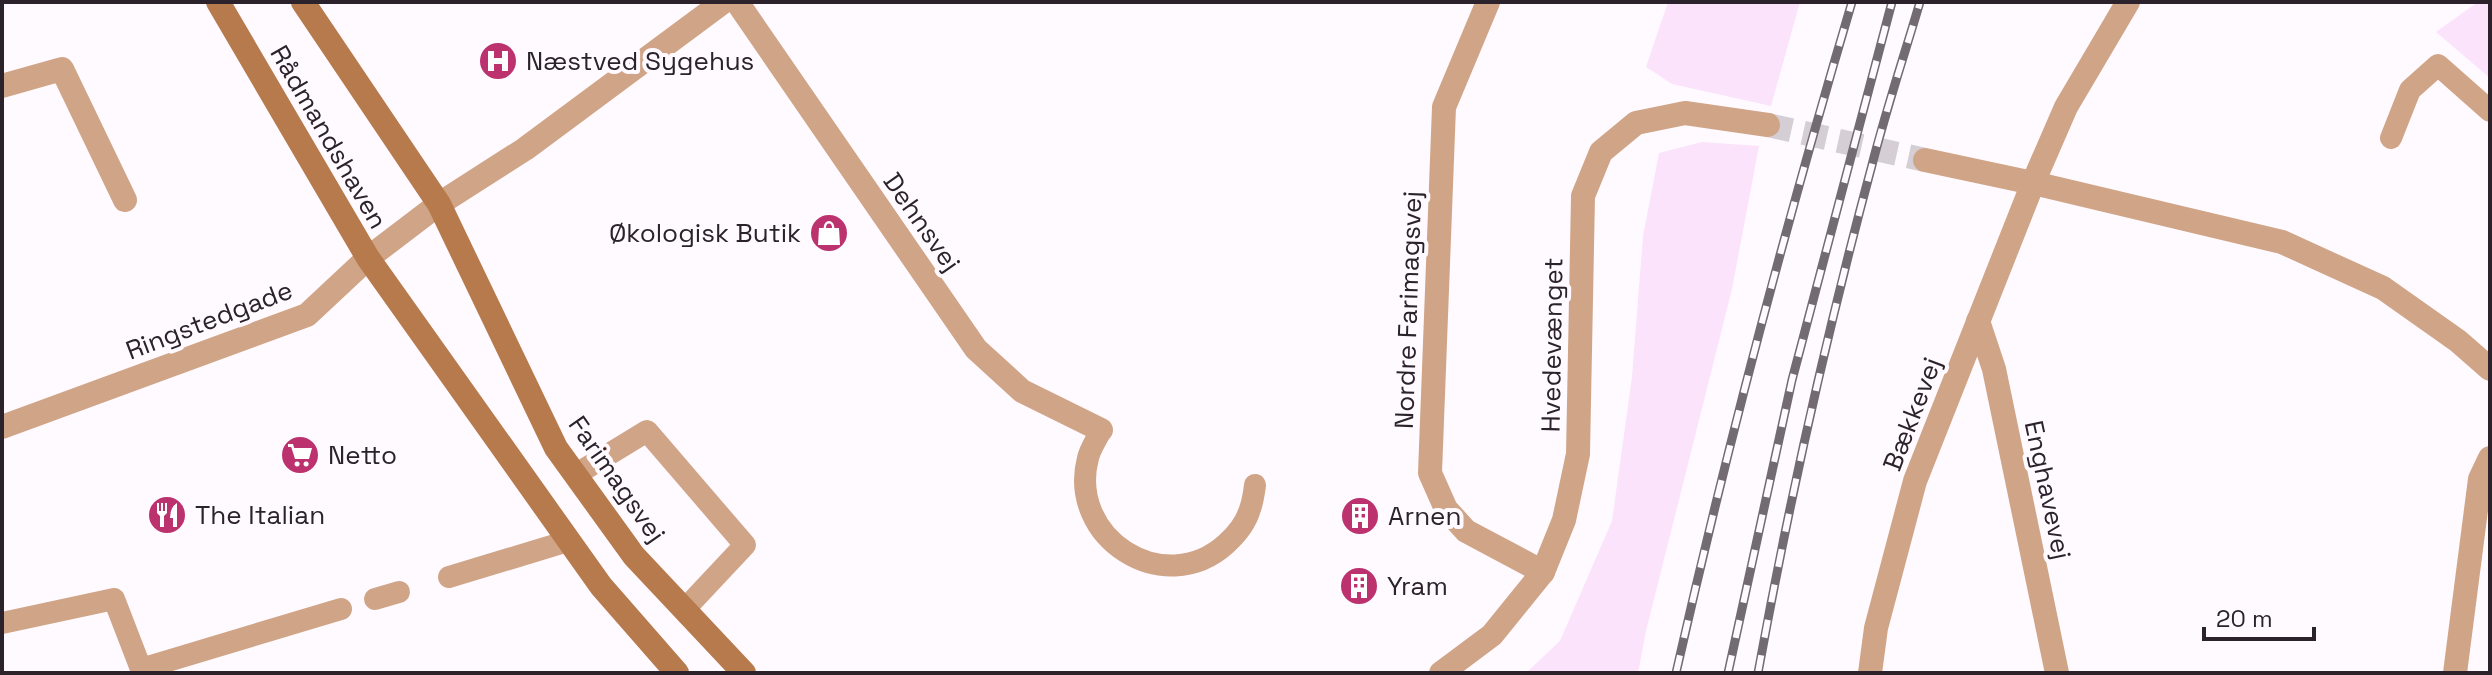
<svg xmlns="http://www.w3.org/2000/svg" width="2492" height="675" viewBox="0 0 2492 675" font-family="'Space Grotesk',sans-serif">
  <style>
    .green { fill: #fbe3fb }
    .lines { fill: none; stroke-linecap: round; stroke-linejoin: round }
    .tertiary-tunnel { stroke: #d5cfd5; stroke-width: 24; stroke-dasharray: 24 12; stroke-linecap: butt }
    .service { stroke: #d0a587; stroke-width: 22 }
    .pedestrian { stroke: #d0a587; stroke-width: 24 }
    .minor { stroke: #d0a587; stroke-width: 24 }
    .tertiary { stroke: #d0a587; stroke-width: 24 }
    .secondary { stroke: #b77a4c; stroke-width: 24 }
    .rail-casing { stroke: #726b72; stroke-width: 9 }
    .rail { stroke: #fffaff; stroke-width: 6; stroke-dasharray: 18; stroke-linecap: butt }
    .labels { text-anchor: middle; dominant-baseline: central; stroke-width: 8; stroke-linejoin: round; paint-order: stroke }
    .poi-label { font-size: 26px; fill: #2b222b; stroke: #fffaff; text-anchor: start }
    .street-label { font-size: 26px; fill: #2b222b; stroke: #fffaff }
  </style>
  <rect width="100%" height="100%" fill="#fffaff"/>
  <g class="green">
    <polygon points="1668,2 1800,2 1771,106 1672,84 1646,67"/>
    <polygon points="2478,2 2490,2 2490,78 2436,32"/>
    <polygon points="1702,142 1759,146 1732,289 1646,631 1638,673 1526,673 1560,641 1612,521 1632,377 1643,236 1659,153"/>
  </g>
  <g class="lines">
    <polyline class="tertiary-tunnel" points="1768,125 1925,160"/>
    <g class="service">
      <polyline points="2391,138 2410,90 2438,65 2490,111"/>
      <path d="M1101,430C1097,439 1090,449 1088,458C1067,538 1164,600 1226,544C1236,535 1246,523 1250,509C1253,501 1254,493 1255,485"/>
      <polyline points="575,475 647,431 745,545 684,610"/>
      <polyline points="449,577 568,541"/>
      <polyline points="375,599 399,592"/>
      <polyline points="2,623 114,599 141,669 341,609"/>
    </g>
    <polyline class="pedestrian" points="2,427 307,315 368,258"/>
    <g class="minor">
      <polyline points="737,2 976,349 1022,391 1101,430"/>
      <polyline points="1488,2 1444,107 1430,473 1446,509 1466,531 1543,572"/>
      <polyline points="2,86 62,69 125,200"/>
      <polyline points="1978,321 1994,369 2057,673"/>
      <polyline points="1870,673 1876,628 1915,481 2033,183 2066,107 2128,2"/>
      <polyline points="2455,673 2480,479 2490,458"/>
    </g>
    <g class="tertiary">
      <polyline points="1925,160 2033,183 2282,242 2383,288 2458,341 2490,369"/>
      <polyline points="368,258 439,204 525,149 723,2"/>
      <polyline points="1441,673 1492,635 1543,572 1564,520 1578,454 1583,196 1601,152 1636,123 1685,113 1768,125"/>
    </g>
    <g class="secondary">
      <polyline points="218,2 368,258 601,586 677,673"/>
      <polyline points="303,2 439,204 556,448 634,556 744,673"/>
    </g>
    <defs>
      <g id="rail">
        <path d="M1676,673C1727,447 1786,224 1852,2"/>
        <polyline points="1728,673 1792,380 1892,2"/>
        <path d="M1758,673C1789,502 1827,332 1872,165C1886,110 1904,56 1920,2"/>
      </g>
    </defs>
    <use href="#rail" class="rail-casing"/>
    <use href="#rail" class="rail"/>
  </g>
  <defs>
    <symbol id="hospital-disc" viewBox="-11 -11 22 22"><circle r="9.5" fill="#bb326f" stroke="#fffaff"/><path d="M-5-5h3v3.5h4V-5h3V5h-3V1.5h-4V5h-3Z" fill="#fff"/></symbol>
    <symbol id="shop-disc" viewBox="-11 -11 22 22"><circle r="9.5" fill="#bb326f" stroke="#fffaff"/><path d="M-5-2.5h2.3a2.7 3.5 0 0 1 5.4 0H5L5.5 6h-11ZM-1.5-2.5h3a1.5 2.3 0 0 0-3 0Z" fill="#fff"/></symbol>
    <symbol id="supermarket-disc" viewBox="-11 -11 22 22"><circle r="9.5" fill="#bb326f" stroke="#fffaff"/><path d="M-6-5.5h2.5l.6 2H6L4.5 2H-2.5L-4.4-4H-6ZM-1.5 3.2a1.3 1.3 0 1 0 .1 0ZM3 3.2a1.3 1.3 0 1 0 .1 0Z" fill="#fff"/></symbol>
    <symbol id="restaurant-disc" viewBox="-11 -11 22 22"><circle r="9.5" fill="#bb326f" stroke="#fffaff"/><path d="M-5-6h1v4h1v-4h1v4h1v-4h1v5L-1.5 .5V6h-2V.5L-5-1ZM5-6V6H3V1.5H1.5Q1.5-4 5-6Z" fill="#fff"/></symbol>
    <symbol id="building-disc" viewBox="-11 -11 22 22"><circle r="9.5" fill="#bb326f" stroke="#fffaff"/><path d="M-4-6H4V6H1V3H-1V6H-4ZM-2.5-4.3h1.7v1.8h-1.7ZM.8-4.3h1.7v1.8H.8ZM-2.5-1h1.7V.8h-1.7ZM.8-1h1.7V.8H.8Z" fill="#fff"/></symbol>
  </defs>
  <g fill-rule="evenodd">
    <use href="#hospital-disc" x="476" y="39" width="44" height="44"/>
    <use href="#shop-disc" x="807" y="211" width="44" height="44"/>
    <use href="#supermarket-disc" x="278" y="433" width="44" height="44"/>
    <use href="#restaurant-disc" x="145" y="493" width="44" height="44"/>
    <use href="#building-disc" x="1338" y="494" width="44" height="44"/>
    <use href="#building-disc" x="1337" y="564" width="44" height="44"/>
  </g>
  <g class="labels">
    <g class="poi-label">
      <text x="526" y="61">Næstved Sygehus</text>
      <text x="801" y="233" text-anchor="end">Økologisk Butik</text>
      <text x="328" y="455">Netto</text>
      <text x="195" y="515">The Italian</text>
      <text x="1388" y="516">Arnen</text>
      <text x="1387" y="586">Yram</text>
    </g>
    <g class="street-label">
      <text transform="translate(329 137) rotate(60)">Rådmandshaven</text>
      <text transform="translate(922 222) rotate(55)">Dehnsvej</text>
      <text transform="translate(1408 310) rotate(-88)">Nordre Farimagsvej</text>
      <text transform="translate(209 320) rotate(-21)">Ringstedgade</text>
      <text transform="translate(1552 345) rotate(-89)">Hvedevænget</text>
      <text transform="translate(1912 414) rotate(-69)">Bækkevej</text>
      <text transform="translate(617 479) rotate(55)">Farimagsvej</text>
      <text transform="translate(2048 490) rotate(78)">Enghavevej</text>
    </g>
  </g>
  <rect width="2492" height="675" fill="none" stroke="#2b222b" stroke-width="8"/>
  <path d="M2204 627v12h110v-12" fill="none" stroke="#2b222b" stroke-width="4"/>
  <text x="2216" y="627" font-size="24" fill="#2b222b" stroke="#fffaff" stroke-width="6" paint-order="stroke">20 m</text>
</svg>
